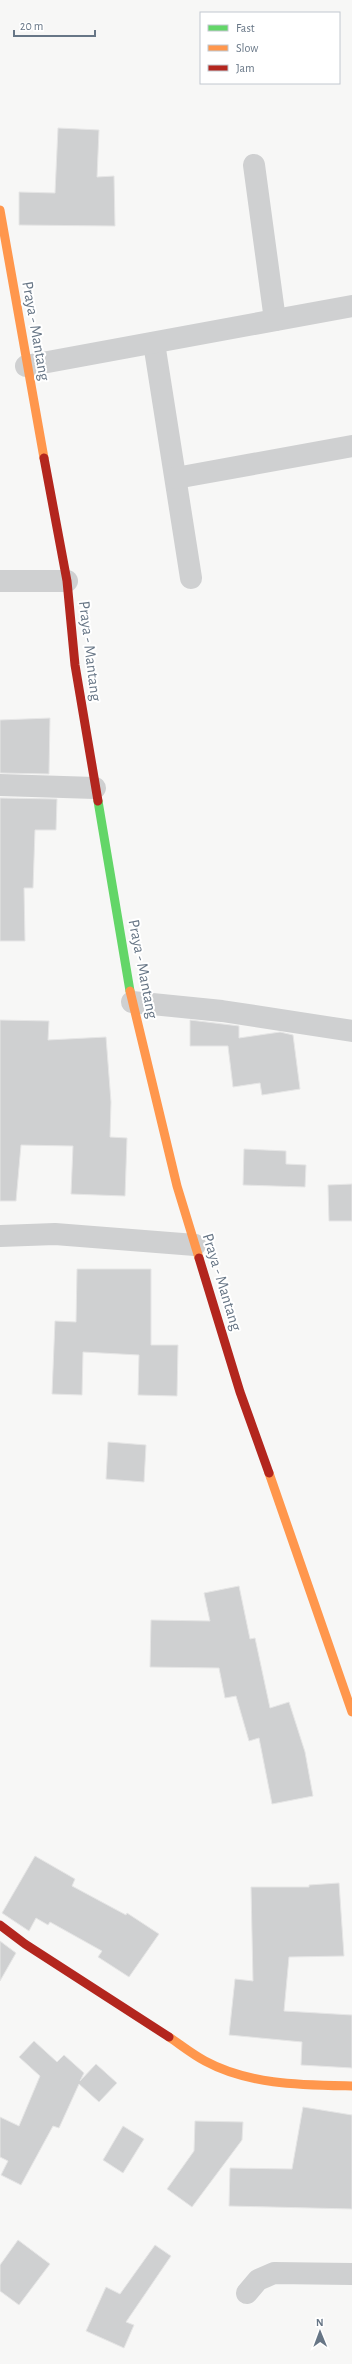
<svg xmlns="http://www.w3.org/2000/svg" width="352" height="2364" viewBox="0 0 352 2364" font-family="'Alegreya Sans',sans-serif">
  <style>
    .building { fill: #cfd0d1; stroke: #e6e6e6 }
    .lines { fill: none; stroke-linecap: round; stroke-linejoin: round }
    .street { stroke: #cfd0d1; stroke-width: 22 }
    .fast { stroke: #63d668; stroke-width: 9 }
    .slow { stroke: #ff974d; stroke-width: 9 }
    .jam { stroke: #b3261e; stroke-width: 9 }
    .labels { text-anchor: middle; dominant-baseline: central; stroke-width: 4; stroke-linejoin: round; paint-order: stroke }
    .street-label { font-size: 16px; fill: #677686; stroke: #fff }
  </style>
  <rect width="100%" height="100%" fill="#f7f7f6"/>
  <g class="building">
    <polygon points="58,128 99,130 97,177 114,176 115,226 19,225 19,192 55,193"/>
    <polygon points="50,718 49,774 0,773 0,720"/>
    <polygon points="0,798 57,799 56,830 35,830 33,888 24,888 25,941 0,941"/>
    <polygon points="0,1020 49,1021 48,1040 106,1037 111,1102 110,1137 127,1138 125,1196 71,1194 73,1146 21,1145 16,1201 0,1201"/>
    <polygon points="190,1020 239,1026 239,1038 280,1032 293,1035 300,1089 262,1095 260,1083 233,1087 228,1046 190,1046"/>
    <polygon points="244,1149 286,1151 286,1164 306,1165 305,1187 243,1185"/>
    <polygon points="352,1184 352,1221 329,1221 328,1185"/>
    <polygon points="77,1269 151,1269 151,1345 178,1345 177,1396 138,1395 139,1355 83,1352 82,1395 52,1394 55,1321 76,1322"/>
    <polygon points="108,1442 146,1445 144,1482 106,1479"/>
    <polygon points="239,1586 250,1639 255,1638 270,1708 289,1702 305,1752 313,1796 272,1804 259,1738 249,1741 236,1696 225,1698 219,1668 150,1667 151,1620 210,1621 204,1593"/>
    <polygon points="35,1856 75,1879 72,1886 126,1915 127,1913 159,1934 129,1977 98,1957 102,1951 50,1922 48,1925 36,1918 29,1931 2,1913"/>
    <polygon points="339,1883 344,1956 289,1957 284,2011 352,2015 352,2068 301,2065 302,2042 229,2035 235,1979 253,1981 251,1887 309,1887 309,1885"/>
    <polygon points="0,1941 16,1953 0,1981"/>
    <polygon points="34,2041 57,2062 64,2055 84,2073 80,2081 96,2064 117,2083 99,2102 79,2084 59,2128 53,2126 21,2185 1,2175 8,2161 0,2157 0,2117 19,2126 40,2076 19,2057"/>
    <polygon points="303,2107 352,2115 352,2209 229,2206 230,2168 292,2169"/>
    <polygon points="195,2121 243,2122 242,2140 192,2207 167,2189 194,2151"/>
    <polygon points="123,2126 144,2139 123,2173 103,2160"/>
    <polygon points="18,2240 50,2264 19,2305 0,2291 0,2265"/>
    <polygon points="155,2245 171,2256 126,2322 134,2325 124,2348 86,2331 106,2287 120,2294"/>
  </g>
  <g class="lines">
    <g class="street">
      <polyline points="254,165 275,320"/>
      <polyline points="154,343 191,578"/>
      <polyline points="26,366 352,306"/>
      <polyline points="176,478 352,446"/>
      <polyline points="0,581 67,581"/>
      <polyline points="0,785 95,788"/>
      <polyline points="132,1002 222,1011 352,1031"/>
      <polyline points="0,1236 55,1234 195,1245"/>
      <polyline points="247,2293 258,2280 274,2273 352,2274"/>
    </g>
    <polyline class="fast" points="98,801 130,991"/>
    <g class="slow">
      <polyline points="0,210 44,458"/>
      <polyline points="130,991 177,1186 199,1258"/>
      <polyline points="269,1473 352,1712"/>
      <path d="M169,2037C181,2045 192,2054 205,2061C249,2085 303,2085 352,2086"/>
    </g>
    <g class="jam">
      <polyline points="44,458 67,581 75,665 98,801"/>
      <polyline points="199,1258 240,1392 269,1473"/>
      <polyline points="0,1925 25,1944 169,2037"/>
    </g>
  </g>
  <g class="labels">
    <g class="street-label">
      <text transform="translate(36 331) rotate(80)">Praya - Mantang</text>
      <text transform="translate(90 651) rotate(83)">Praya - Mantang</text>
      <text transform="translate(143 969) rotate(79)">Praya - Mantang</text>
      <text transform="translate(222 1282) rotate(73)">Praya - Mantang</text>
    </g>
  </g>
  <rect x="200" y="12" width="140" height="72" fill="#ffffff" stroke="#c2c8cf"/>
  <rect x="208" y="25" width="20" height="6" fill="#63d668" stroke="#c2c8cf"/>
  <text x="236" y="32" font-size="12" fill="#677686">Fast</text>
  <rect x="208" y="45" width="20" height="6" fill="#ff974d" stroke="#c2c8cf"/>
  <text x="236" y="52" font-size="12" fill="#677686">Slow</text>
  <rect x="208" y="65" width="20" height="6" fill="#b3261e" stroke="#c2c8cf"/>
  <text x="236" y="72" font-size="12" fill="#677686">Jam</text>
  <g transform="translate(320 2332) rotate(359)" stroke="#ffffff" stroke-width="3" paint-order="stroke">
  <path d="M0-3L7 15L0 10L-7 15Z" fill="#677686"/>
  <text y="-6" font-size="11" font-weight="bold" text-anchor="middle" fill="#677686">N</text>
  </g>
  <path d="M14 30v6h81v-6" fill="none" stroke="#677686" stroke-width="2"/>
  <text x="20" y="30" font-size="12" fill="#677686" stroke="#ffffff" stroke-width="3" paint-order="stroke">20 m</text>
</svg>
